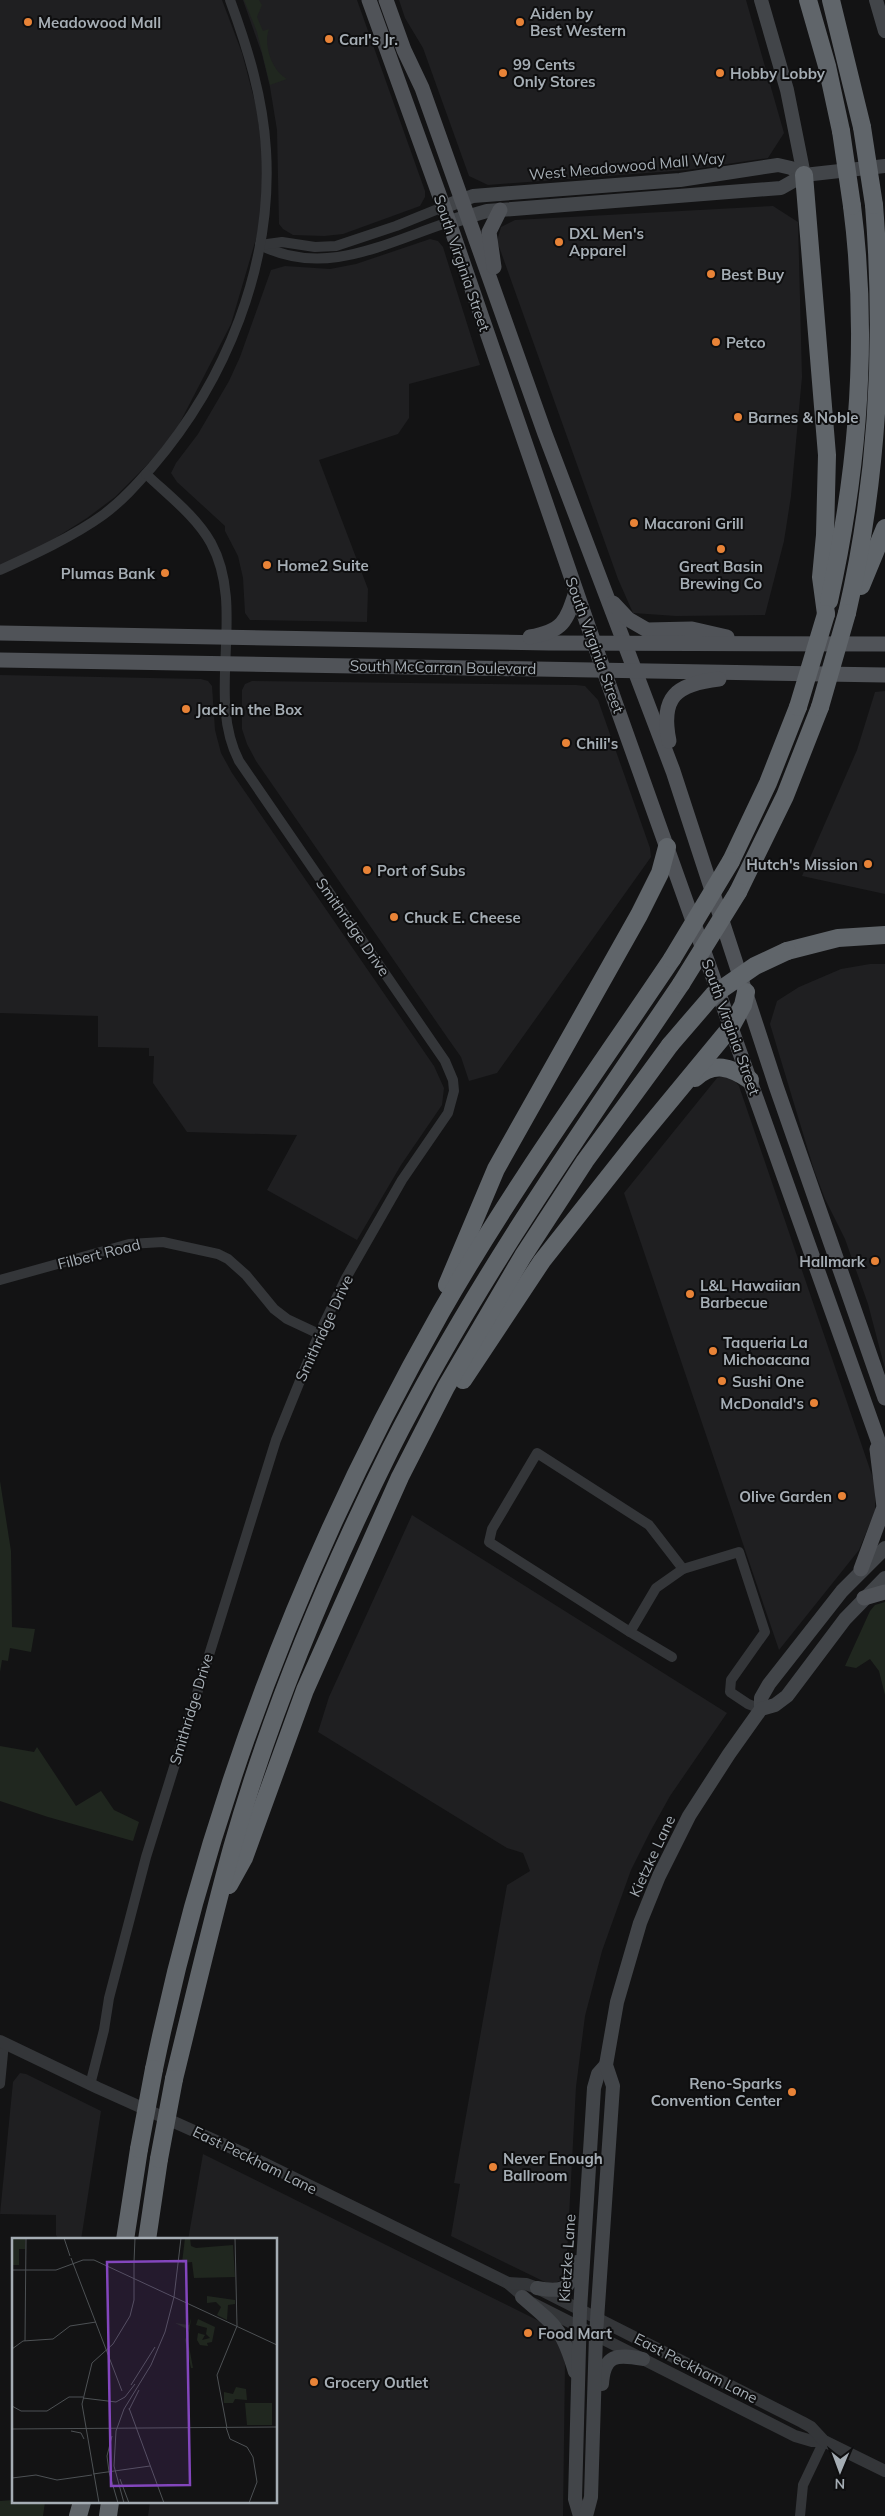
<svg xmlns="http://www.w3.org/2000/svg" width="885" height="2516" viewBox="0 0 885 2516" font-family="Mulish,sans-serif">
  <style>
    .built { fill: #1f1f21 }
    .green { fill: #20271f }
    .lines { fill: none; stroke-linecap: round; stroke-linejoin: round }
    .minor { stroke: #343639; stroke-width: 10 }
    .tertiary { stroke: #343639; stroke-width: 12 }
    .secondary { stroke: #424549; stroke-width: 14 }
    .primary { stroke: #505358; stroke-width: 15 }
    .motorway { stroke: #60656a; stroke-width: 18 }
    .motorway-bridge { stroke: #60656a; stroke-width: 18 }
    .poi-dot { fill: #e88337; stroke: #0e0e0f; stroke-width: 2 }
    .labels { text-anchor: middle; dominant-baseline: central; stroke-width: 4; stroke-linejoin: round; paint-order: stroke }
    .poi-label { font-size: 15px; font-weight: bold; fill: #a5adb4; stroke: #0e0e0f; text-anchor: start }
    .street-label { font-size: 15px; fill: #a5adb4; stroke: #0e0e0f }
    .inset-road { fill: none; stroke: #4d5154; stroke-width: 1 }
    .view { fill: #8346bd; fill-opacity: 0.15; stroke: #8346bd; stroke-width: 2.5 }
    .inset-edge { fill: none; stroke: #a5adb4; stroke-width: 2.5 }
  </style>
  <rect width="100%" height="100%" fill="#131314"/>
  <g class="built">
    <polygon points="0,0 222,0 242,53 257,110 262,153 263,215 231,324 174,434 147,465 115,497 87,518 49,542 0,567"/>
    <polygon points="243,0 357,0 425,191 425,197 420,206 343,234 324,236 293,235 283,229 279,224 277,130 270,87 262,54"/>
    <polygon points="399,0 746,0 784,133 768,158 687,170 488,185 469,176 423,48 405,18"/>
    <polygon points="773,206 798,222 802,377 791,496 784,541 765,615 676,616 633,613 618,579 497,241 501,227 515,220"/>
    <polygon points="430,239 438,241 443,247 480,365 409,384 409,418 398,434 319,460 368,589 367,622 250,620 245,613 243,578 238,556 225,531 225,526 177,482 171,473 176,463 198,434 229,381 240,357 271,270 285,266 330,269 356,264"/>
    <polygon points="0,675 201,679 208,681 212,686 215,730 221,753 232,773 434,1066 444,1088 442,1105 401,1165 357,1240 267,1190 297,1135 187,1132 153,1083 154,1056 149,1056 149,1048 98,1047 98,1016 0,1013"/>
    <polygon points="252,681 576,685 585,686 598,700 650,848 651,857 497,1073 469,1081 461,1057 449,1040 256,761 247,744 242,729 242,690 245,684"/>
    <polygon points="885,691 885,894 802,876 857,750 875,692"/>
    <polygon points="870,964 885,964 885,1369 868,1304 845,1239 825,1199 814,1170 770,1024 777,1001 799,987 841,969"/>
    <polygon points="724,1076 733,1079 739,1086 875,1484 875,1511 859,1550 779,1650 624,1193 717,1078"/>
    <polygon points="412,1515 727,1713 670,1796 650,1832 631,1870 602,1951 585,2016 576,2087 566,2272 563,2279 553,2284 547,2283 451,2236 460,2184 454,2183 507,1885 530,1871 523,1853 507,1848 318,1732 329,1697"/>
    <polygon points="20,2073 26,2074 101,2111 81,2240 59,2240 56,2235 56,2215 0,2214 13,2082"/>
    <polygon points="203,2154 547,2325 561,2345 565,2364 563,2516 148,2516 150,2502 276,2502 276,2240 188,2240"/>
  </g>
  <g class="green">
    <path d="M244,0H259L262,5L257,17L263,31L269,29C263,45 272,71 287,79L270,85L257,32Z"/>
    <polygon points="0,1481 11,1551 12,1627 35,1629 31,1652 10,1648 8,1661 2,1660 0,1672"/>
    <polygon points="885,1602 885,1695 879,1671 870,1659 856,1668 845,1666 870,1611 875,1605"/>
    <polygon points="0,1746 34,1752 37,1747 76,1806 101,1791 114,1810 139,1822 133,1841 48,1817 0,1801"/>
    <polygon points="14,2500 14,2502 45,2502 43,2516 0,2516 0,2501"/>
  </g>
  <g class="lines">
    <g class="minor">
      <path d="M260,245C325,278 385,243 449,222"/>
      <polyline points="260,245 282,242 315,247 336,246 396,226 443,207"/>
      <path d="M0,570C33,555 74,536 103,515C122,501 137,484 152,467C226,381 273,265 266,150C263,98 248,49 230,0"/>
      <polyline points="0,1280 129,1244 163,1242 218,1254 228,1259 246,1275 274,1309 287,1319 319,1334"/>
      <polyline points="630,1632 489,1542 492,1529 537,1453 649,1525 683,1569"/>
      <polyline points="672,1657 630,1632 656,1588 683,1569 739,1552 765,1632 731,1680 730,1692 748,1704 761,1709"/>
      <polyline points="0,2084 4,2043"/>
      <path d="M90,2085L104,2030L109,1998L146,1857L276,1440L319,1334L346,1278L402,1180L448,1113L454,1091L453,1080L445,1061L239,761C205,695 247,609 211,543C196,516 168,495 146,474"/>
      <polyline points="800,2516 803,2485 824,2441"/>
    </g>
    <g class="tertiary">
      <polyline points="0,2041 98,2088 243,2153 443,2251 508,2283 530,2302 795,2436 812,2441 824,2441"/>
      <polyline points="508,2283 526,2284 537,2288 802,2422 811,2427 824,2441 885,2471"/>
    </g>
    <g class="secondary">
      <polyline points="761,0 787,90 804,175"/>
      <polyline points="876,0 885,31"/>
      <polyline points="443,207 473,196 680,180 778,165 791,168 804,175"/>
      <polyline points="449,222 487,211 781,188 804,175 885,166"/>
      <polyline points="761,1709 761,1698 769,1684 842,1591 885,1548"/>
      <path d="M537,2288C564,2293 571,2289 577,2262"/>
      <path d="M522,2297C556,2326 562,2328 575,2372"/>
      <path d="M602,2384C604,2354 617,2354 643,2359"/>
      <polyline points="580,2516 575,2499 580,2310 594,2088 598,2074 606,2065"/>
      <polyline points="586,2516 591,2497 596,2335 613,2086 606,2065 617,2002 640,1923 659,1876 689,1816 729,1754 761,1709 775,1705 787,1696 845,1619 885,1578"/>
    </g>
    <g class="primary">
      <polyline points="369,0 449,222 594,643 885,1460"/>
      <polyline points="386,0 404,50 422,88 545,434 673,771 776,1086 885,1398"/>
      <polyline points="494,267 489,232 500,210"/>
      <polyline points="613,603 628,619 647,630 692,629 727,637"/>
      <polyline points="0,633 549,643 885,644"/>
      <path d="M530,637C563,631 566,622 576,592"/>
      <polyline points="0,660 885,675"/>
      <path d="M669,741C660,697 676,684 719,679"/>
      <polyline points="861,1569 884,1507 877,1449"/>
      <polyline points="864,1598 885,1592"/>
    </g>
    <g class="motorway">
      <polyline points="808,0 827,66 841,131"/>
      <polyline points="831,0 862,127"/>
      <polyline points="804,175 827,455 825,535 821,577 826,614"/>
      <polyline points="861,586 885,528"/>
      <path d="M829,601C858,471 869,338 852,206"/>
      <path d="M847,613C878,479 885,343 874,205"/>
      <polyline points="731,861 768,783 798,707"/>
      <polyline points="738,892 785,796 820,707"/>
      <polyline points="787,951 838,938 885,935"/>
      <path d="M695,1078C714,1061 731,1067 750,1080"/>
      <polyline points="447,1285 496,1169 639,915 660,873 667,847"/>
      <polyline points="463,1380 542,1261 636,1142 731,1027 743,1005 746,992"/>
      <polyline points="229,1885 244,1858 305,1690 400,1477 446,1387 523,1256 585,1161 670,1045"/>
      <path d="M154,2069C209,1803 307,1548 441,1312C511,1190 594,1075 672,959"/>
      <path d="M174,2079C193,2002 211,1924 232,1848C270,1714 328,1575 390,1450C473,1286 578,1136 681,984"/>
      <polyline points="125,2240 139,2149"/>
      <polyline points="147,2240 159,2159"/>
      <polyline points="78,2516 82,2502"/>
      <polyline points="108,2516 110,2502"/>
    </g>
    <g class="motorway-bridge">
      <polyline points="862,127 874,205"/>
      <polyline points="841,131 852,206"/>
      <polyline points="798,707 826,614"/>
      <polyline points="820,707 847,613"/>
      <polyline points="672,959 731,861"/>
      <polyline points="681,984 738,892"/>
      <polyline points="670,1045 713,995 755,966 787,951"/>
      <polyline points="139,2149 154,2069"/>
      <polyline points="159,2159 174,2079"/>
    </g>
  </g>
  <g class="poi-dot">
    <circle cx="28" cy="22" r="5"/>
    <circle cx="520" cy="22" r="5"/>
    <circle cx="329" cy="39" r="5"/>
    <circle cx="503" cy="73" r="5"/>
    <circle cx="720" cy="73" r="5"/>
    <circle cx="559" cy="242" r="5"/>
    <circle cx="711" cy="274" r="5"/>
    <circle cx="716" cy="342" r="5"/>
    <circle cx="738" cy="417" r="5"/>
    <circle cx="634" cy="523" r="5"/>
    <circle cx="721" cy="549" r="5"/>
    <circle cx="267" cy="565" r="5"/>
    <circle cx="165" cy="573" r="5"/>
    <circle cx="186" cy="709" r="5"/>
    <circle cx="566" cy="743" r="5"/>
    <circle cx="868" cy="864" r="5"/>
    <circle cx="367" cy="870" r="5"/>
    <circle cx="394" cy="917" r="5"/>
    <circle cx="875" cy="1261" r="5"/>
    <circle cx="690" cy="1294" r="5"/>
    <circle cx="713" cy="1351" r="5"/>
    <circle cx="722" cy="1381" r="5"/>
    <circle cx="814" cy="1403" r="5"/>
    <circle cx="842" cy="1496" r="5"/>
    <circle cx="792" cy="2092" r="5"/>
    <circle cx="493" cy="2167" r="5"/>
    <circle cx="528" cy="2333" r="5"/>
    <circle cx="314" cy="2382" r="5"/>
  </g>
  <g class="labels">
    <g class="poi-label">
      <text x="530" y="13">Aiden by<tspan x="530" dy="17">Best Western</tspan></text>
      <text x="38" y="22">Meadowood Mall</text>
      <text x="339" y="39">Carl's Jr.</text>
      <text x="513" y="64">99 Cents<tspan x="513" dy="17">Only Stores</tspan></text>
      <text x="730" y="73">Hobby Lobby</text>
      <text x="569" y="233">DXL Men's<tspan x="569" dy="17">Apparel</tspan></text>
      <text x="721" y="274">Best Buy</text>
      <text x="726" y="342">Petco</text>
      <text x="748" y="417">Barnes &amp; Noble</text>
      <text x="644" y="523">Macaroni Grill</text>
      <text x="277" y="565">Home2 Suite</text>
      <text x="721" y="566" text-anchor="middle">Great Basin<tspan x="721" dy="17">Brewing Co</tspan></text>
      <text x="155" y="573" text-anchor="end">Plumas Bank</text>
      <text x="196" y="709">Jack in the Box</text>
      <text x="576" y="743">Chili's</text>
      <text x="858" y="864" text-anchor="end">Hutch's Mission</text>
      <text x="377" y="870">Port of Subs</text>
      <text x="404" y="917">Chuck E. Cheese</text>
      <text x="865" y="1261" text-anchor="end">Hallmark</text>
      <text x="700" y="1285">L&amp;L Hawaiian<tspan x="700" dy="17">Barbecue</tspan></text>
      <text x="723" y="1342">Taqueria La<tspan x="723" dy="17">Michoacana</tspan></text>
      <text x="732" y="1381">Sushi One</text>
      <text x="804" y="1403" text-anchor="end">McDonald's</text>
      <text x="832" y="1496" text-anchor="end">Olive Garden</text>
      <text x="782" y="2083" text-anchor="end">Reno-Sparks<tspan x="782" dy="17">Convention Center</tspan></text>
      <text x="503" y="2158">Never Enough<tspan x="503" dy="17">Ballroom</tspan></text>
      <text x="538" y="2333">Food Mart</text>
      <text x="324" y="2382">Grocery Outlet</text>
    </g>
    <g class="street-label">
      <text transform="translate(627 166) rotate(-5)">West Meadowood Mall Way</text>
      <text transform="translate(462 263) rotate(71)">South Virginia Street</text>
      <text transform="translate(595 645) rotate(70)">South Virginia Street</text>
      <text transform="translate(443 667) rotate(1)">South McCarran Boulevard</text>
      <text transform="translate(353 927) rotate(55)">Smithridge Drive</text>
      <text transform="translate(731 1027) rotate(70)">South Virginia Street</text>
      <text transform="translate(99 1254) rotate(-14)">Filbert Road</text>
      <text transform="translate(324 1328) rotate(-65)">Smithridge Drive</text>
      <text transform="translate(191 1709) rotate(-73)">Smithridge Drive</text>
      <text transform="translate(652 1856) rotate(-65)">Kietzke Lane</text>
      <text transform="translate(255 2160) rotate(26)">East Peckham Lane</text>
      <text transform="translate(567 2258) rotate(-86)">Kietzke Lane</text>
      <text transform="translate(696 2368) rotate(27)">East Peckham Lane</text>
    </g>
  </g>
  <g transform="translate(12 2238)">
    <rect width="265" height="265" fill="#131314"/>
    <path d="M0,0H13V11H7V27H0ZM173,0H178L179,8L184,10L221,7L223,39L182,40L180,24L170,25ZM195,58L223,62V66L216,67L215,82L205,77L209,69L204,64L195,65ZM179,80L176,103L181,130H179L173,102L177,92L163,85L177,87ZM186,81L203,89L200,104L195,105L196,108L188,107L185,102L186,95L193,97L190,102L198,100L194,96L195,90L184,87ZM224,149L234,151L235,162L223,161L221,165H212V154L221,156ZM233,165H260V187H235Z" fill="#20271f"/>
    <path class="inset-road" d="M52,0L58,18M59,20L110,153M122,24L123,0M0,32H44L71,22H82L265,107M13,103L14,0M0,111L11,103L41,101L58,88L84,84M119,147L143,109M71,160L104,164L113,159L123,146M0,168L9,173H35L57,159H71M117,170L152,265M117,172L127,152M214,189L218,201L235,209L241,219L245,244L237,265M215,190L205,137L225,88L223,0M0,191L265,189M59,193L69,195L72,201M97,234L106,265M97,234L95,218L100,198M81,236L138,228M0,240L24,237L45,242L80,237M108,241L117,265M87,265L70,166L80,125L101,106L118,78L122,62V23M112,265L102,228L104,193L112,171L139,127L153,94L162,59L169,0"/>
    <path class="view" d="M174,23L178,247L99,248L95,24Z"/>
    <rect width="265" height="265" class="inset-edge"/>
  </g>
  <g transform="translate(840 2471) rotate(181)" stroke="#0e0e0f" stroke-width="4" paint-order="stroke">
  <path d="M0-4L9 19L0 12L-9 19Z" fill="#a5adb4"/>
  <text y="-8" font-size="14" font-weight="bold" text-anchor="middle" fill="#a5adb4">N</text>
  </g>
</svg>
